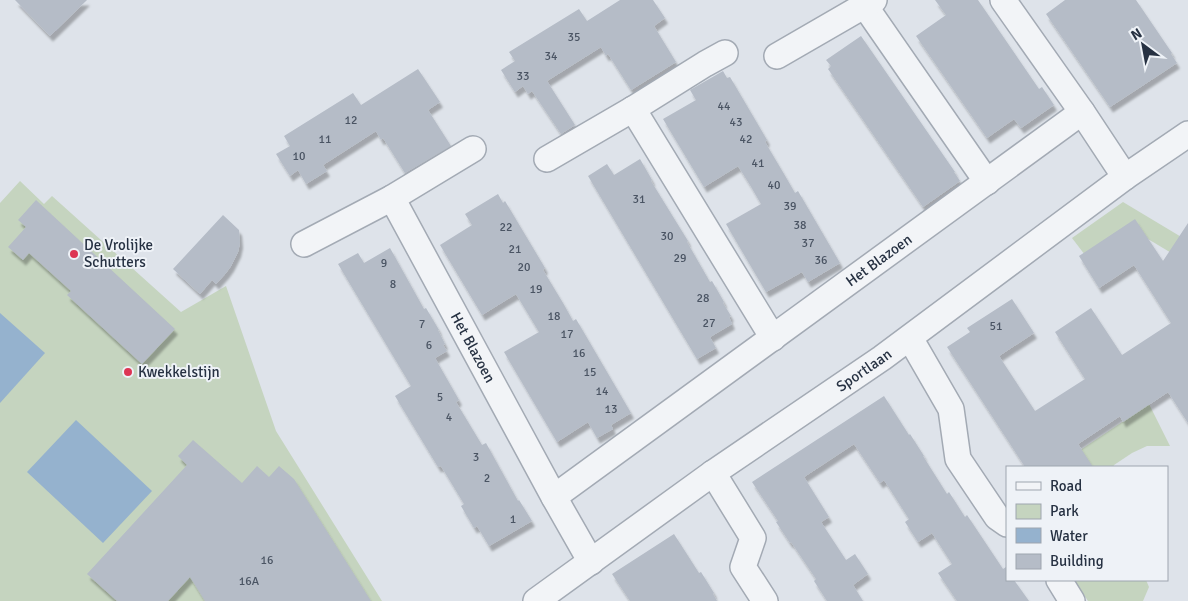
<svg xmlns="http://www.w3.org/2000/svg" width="1188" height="601" viewBox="0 0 1188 601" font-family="Signika,sans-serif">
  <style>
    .green { fill: #c5d4bf }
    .water { fill: #95b2ce }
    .building { fill: #b5bcc7; filter: url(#shadow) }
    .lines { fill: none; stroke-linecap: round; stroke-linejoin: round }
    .minor-casing { stroke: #a3aab4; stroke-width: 28 }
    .minor { stroke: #f2f4f7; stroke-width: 25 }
    .poi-dot { fill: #dd3553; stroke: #eef2f7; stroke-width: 2 }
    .labels { text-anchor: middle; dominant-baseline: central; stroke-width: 4; stroke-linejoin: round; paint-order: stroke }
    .number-label { font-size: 12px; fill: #4a5463 }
    .poi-label { font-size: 15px; fill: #263142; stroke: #eef2f7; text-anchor: start }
    .street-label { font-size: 15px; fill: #263142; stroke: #eef2f7 }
  </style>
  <defs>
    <filter id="shadow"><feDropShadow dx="3" dy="5.5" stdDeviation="1" flood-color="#0004"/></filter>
  </defs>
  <rect width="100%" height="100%" fill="#dee3ea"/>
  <g class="green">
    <polygon points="20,181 44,204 52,196 181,312 226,286 276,431 382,601 0,601 0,203"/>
    <polygon points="1123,202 1188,241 1188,263 1128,227 1085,255 1072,238"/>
    <polygon points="1149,404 1170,446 1147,446 1132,453 1114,465 1113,467 1055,467"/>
    <polygon points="1074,580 1146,580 1149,587 1143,601 1088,601"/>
  </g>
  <g class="water">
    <polygon points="0,313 45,353 0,403"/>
    <polygon points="76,420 152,491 103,543 27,472"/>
  </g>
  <g class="building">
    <polygon points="15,0 87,0 50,36"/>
    <polygon points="620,0 653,0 665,18 654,26 676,62 631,90 608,54 606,56 601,47 547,81 575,125 561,134 532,91 528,94 523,86 515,92 501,70 515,61 509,52 579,9 587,21"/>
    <polygon points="935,0 978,0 1039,89 1042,87 1054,105 1021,128 1014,119 987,138 916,36 946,15"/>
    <polygon points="1065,0 1136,0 1172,53 1171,54 1177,63 1110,107 1046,14"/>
    <polygon points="861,36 955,172 954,172 960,181 923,207 828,69 831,66 826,60"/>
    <polygon points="418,69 440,102 428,110 451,146 405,173 383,138 381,140 376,131 323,165 327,171 306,184 298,170 290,176 276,154 290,146 284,136 353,93 361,105"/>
    <polygon points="723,71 727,78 730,77 767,140 765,142 784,174 795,193 798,191 840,263 808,282 802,272 766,292 726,224 761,204 750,185 738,166 704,187 663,119 696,100 690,90"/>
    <polygon points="640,159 652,180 651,181 688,241 687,242 710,282 712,281 724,302 723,303 731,316 729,317 732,324 710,337 716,348 697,359 588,176 607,164 614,175"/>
    <polygon points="498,194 503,203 505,201 545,268 543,270 563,303 573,321 576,319 631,413 611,425 613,429 597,438 588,422 557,442 504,352 539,332 516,294 482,315 440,245 472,225 465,214"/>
    <polygon points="36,200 175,329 142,364 67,295 71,291 29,253 23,260 8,247 26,227 18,220"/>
    <polygon points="223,215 239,230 240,243 238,252 231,266 226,273 216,284 212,280 200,294 173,269"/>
    <polygon points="1135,219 1163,261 1188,223 1188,423 1168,392 1123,422 1120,416 1078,444 1093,467 1025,467 947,347 970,332 967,328 1012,299 1034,333 999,356 1035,411 1085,379 1055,332 1091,308 1122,355 1171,323 1134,265 1099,288 1079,256"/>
    <polygon points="390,248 424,309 426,308 439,330 438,330 445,344 443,345 447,351 435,358 459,400 456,402 482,445 486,443 518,501 519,500 532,521 489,546 477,526 474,528 461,506 464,504 441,466 438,467 395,396 411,386 338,264 358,253 364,263"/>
    <polygon points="884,396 909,435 910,434 924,456 923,456 947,494 949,492 965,517 967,515 1003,569 1006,567 1007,569 1007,580 1014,580 1029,601 957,601 938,573 952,564 932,533 918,542 905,522 909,519 884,480 880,483 854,444 804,477 829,517 821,522 846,560 855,554 868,574 853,585 863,601 827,601 814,581 816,579 791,542 790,543 776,522 778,521 752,482"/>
    <polygon points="193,440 242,483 257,466 269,477 279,466 294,479 371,601 205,601 190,577 168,601 117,601 87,574 187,465 178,456"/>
    <polygon points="674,534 699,573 701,572 714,593 713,594 717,601 630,601 612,574"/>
  </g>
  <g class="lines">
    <defs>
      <g id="minor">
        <polyline points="1003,0 1082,112 1125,177"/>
        <polyline points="865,6 987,182"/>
        <polyline points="777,56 874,0"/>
        <polyline points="633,109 773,338"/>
        <polyline points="547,159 633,109 705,64 725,53"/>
        <path id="s1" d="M392,198L554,497L591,562"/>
        <polyline points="304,244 392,198 473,149"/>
        <polyline points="910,338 951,409 958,459 997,517 1007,524"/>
        <polyline points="713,473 753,538 743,567 765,601"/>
        <path id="s2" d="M554,497L1082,112"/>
        <polyline points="1059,580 1072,601"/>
        <path id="s3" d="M536,601L713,473L882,358L1125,177L1188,134"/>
      </g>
    </defs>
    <use href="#minor" class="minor-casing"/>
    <use href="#minor" class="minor"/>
  </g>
  <g class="poi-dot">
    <circle cx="74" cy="254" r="5"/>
    <circle cx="128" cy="372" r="5"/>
  </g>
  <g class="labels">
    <g class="number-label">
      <text x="574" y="37">35</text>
      <text x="551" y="56">34</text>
      <text x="523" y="76">33</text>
      <text x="724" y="106">44</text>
      <text x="351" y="120">12</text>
      <text x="736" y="122">43</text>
      <text x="325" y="139">11</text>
      <text x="746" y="139">42</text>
      <text x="299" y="156">10</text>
      <text x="758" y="163">41</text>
      <text x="774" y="185">40</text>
      <text x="639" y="199">31</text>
      <text x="790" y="206">39</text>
      <text x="800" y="225">38</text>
      <text x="506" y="227">22</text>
      <text x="667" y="236">30</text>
      <text x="808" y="243">37</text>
      <text x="515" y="249">21</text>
      <text x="680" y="258">29</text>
      <text x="821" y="260">36</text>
      <text x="384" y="263">9</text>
      <text x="524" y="267">20</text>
      <text x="393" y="284">8</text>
      <text x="536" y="289">19</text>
      <text x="703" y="298">28</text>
      <text x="554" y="316">18</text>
      <text x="709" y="323">27</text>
      <text x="422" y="324">7</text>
      <text x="996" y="326">51</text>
      <text x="567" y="334">17</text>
      <text x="429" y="345">6</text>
      <text x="579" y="353">16</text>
      <text x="590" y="372">15</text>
      <text x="602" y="391">14</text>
      <text x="440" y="397">5</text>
      <text x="611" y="409">13</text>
      <text x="449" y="417">4</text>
      <text x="476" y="457">3</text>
      <text x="487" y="478">2</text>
      <text x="513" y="519">1</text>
      <text x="267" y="560">16</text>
      <text x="249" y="581">16A</text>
    </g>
    <g class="poi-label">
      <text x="84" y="245">De Vrolijke<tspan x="84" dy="17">Schutters</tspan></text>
      <text x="138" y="372">Kwekkelstijn</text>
    </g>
    <g class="street-label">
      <text stroke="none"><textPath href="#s2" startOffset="402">Het Blazoen</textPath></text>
      <text stroke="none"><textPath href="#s1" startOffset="170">Het Blazoen</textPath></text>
      <text stroke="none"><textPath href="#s3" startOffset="401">Sportlaan</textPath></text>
    </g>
  </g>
  <rect x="1006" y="466" width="162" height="115" fill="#eef2f7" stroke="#9ea5af"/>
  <rect x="1016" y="482" width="25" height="8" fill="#f2f4f7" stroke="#9ea5af"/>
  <text x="1050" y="491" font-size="15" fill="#263142">Road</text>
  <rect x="1016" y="504" width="25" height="15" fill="#c5d4bf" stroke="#9ea5af"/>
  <text x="1050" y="516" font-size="15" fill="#263142">Park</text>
  <rect x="1016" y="528" width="25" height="15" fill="#95b2ce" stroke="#9ea5af"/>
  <text x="1050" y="541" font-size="15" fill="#263142">Water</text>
  <rect x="1016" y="554" width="25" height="15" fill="#b5bcc7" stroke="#9ea5af"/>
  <text x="1050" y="566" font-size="15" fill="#263142">Building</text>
  <g transform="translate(1143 45) rotate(328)" stroke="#eef2f7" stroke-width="4" paint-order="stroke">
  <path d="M0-4L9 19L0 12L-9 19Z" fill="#263142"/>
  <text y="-8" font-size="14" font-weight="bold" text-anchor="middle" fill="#263142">N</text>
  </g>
</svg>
